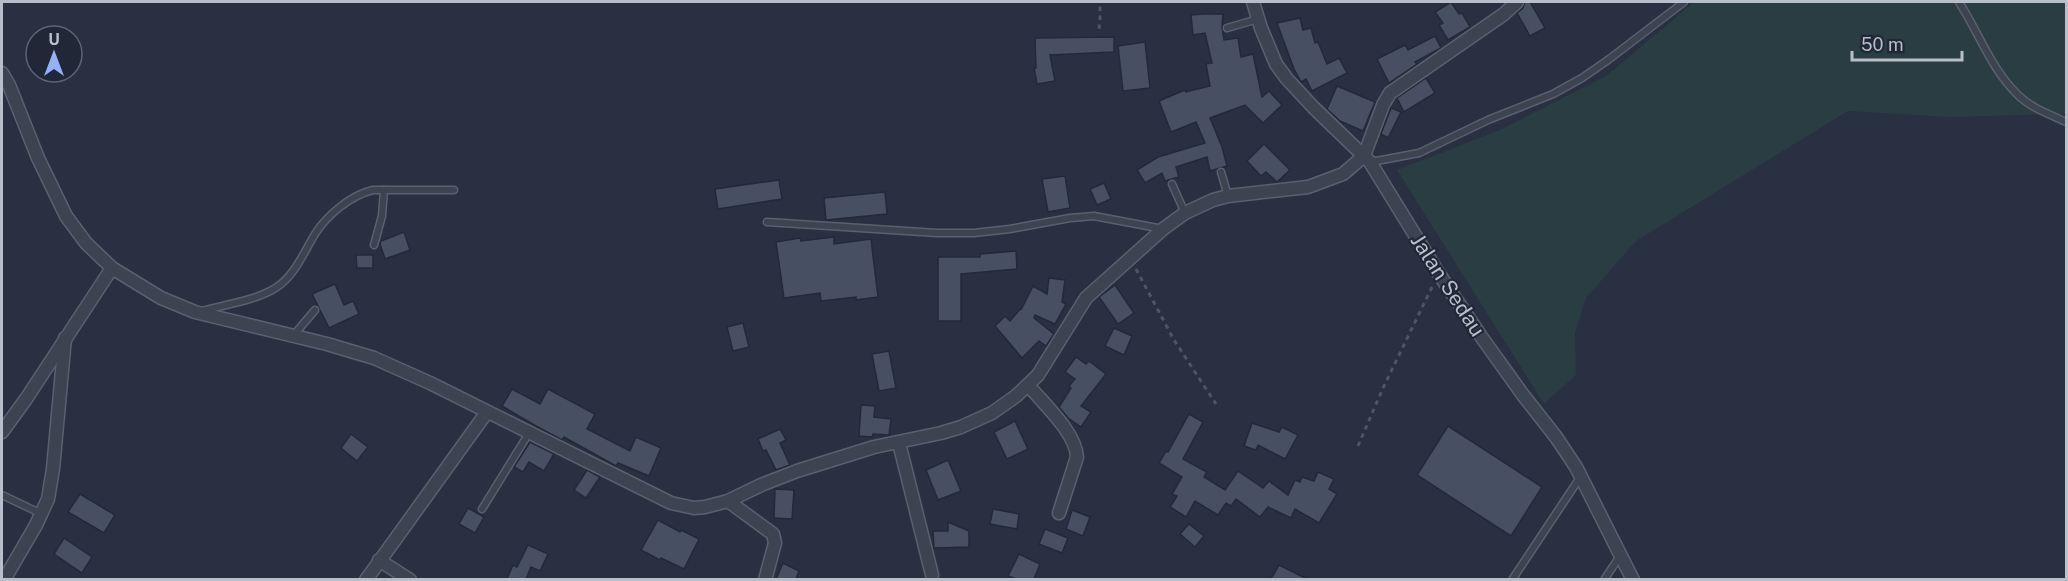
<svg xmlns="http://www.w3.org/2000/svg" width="2068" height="581" viewBox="0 0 2068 581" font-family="'Public Sans',sans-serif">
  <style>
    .green { fill: #2a3d43 }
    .building { fill: #475063; stroke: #232939; stroke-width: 1.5 }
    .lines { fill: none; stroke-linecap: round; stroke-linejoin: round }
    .lane-casing { stroke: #5a606f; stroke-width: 9 }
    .street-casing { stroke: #5a606f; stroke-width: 15 }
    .path { stroke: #485a5f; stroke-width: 3; stroke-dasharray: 4.5 4.5; stroke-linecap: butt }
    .lane { stroke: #3c4351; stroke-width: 6 }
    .street { stroke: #3c4351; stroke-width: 12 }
    .labels { text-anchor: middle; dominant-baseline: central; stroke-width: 4.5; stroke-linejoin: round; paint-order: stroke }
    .street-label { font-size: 21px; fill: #b9becb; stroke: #202737 }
  </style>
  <rect width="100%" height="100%" fill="#283042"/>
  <polygon class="green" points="1694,2 2066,2 2066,114 1949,117 1848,111 1636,241 1586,298 1575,333 1576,375 1544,404 1397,170 1500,130 1606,76"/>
  <g class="building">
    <polygon points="1451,2 1459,14 1462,13 1470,27 1448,40 1439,25 1443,23 1435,12"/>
    <polygon points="1525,2 1530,2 1545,28 1530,36 1517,13 1523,8"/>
    <polygon points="1203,14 1223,14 1222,27 1224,40 1238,38 1241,57 1253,54 1262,97 1269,91 1282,105 1263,123 1245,105 1210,118 1222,147 1227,166 1210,171 1207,157 1176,167 1179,177 1165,181 1162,173 1145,183 1137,170 1158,157 1205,143 1196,122 1171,132 1159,101 1185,90 1186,92 1210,86 1206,64 1212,63 1205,33 1193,35 1191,15"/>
    <polygon points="1300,18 1303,30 1311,28 1315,43 1318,42 1327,64 1339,58 1347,73 1312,91 1306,79 1301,82 1294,69 1277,23"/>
    <polygon points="1435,36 1441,48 1415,62 1417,64 1389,83 1377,59 1405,45 1408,50"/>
    <polygon points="1114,37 1114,52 1050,55 1055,81 1037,84 1034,68 1036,68 1035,38"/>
    <polygon points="1145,42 1150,88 1123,91 1118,46"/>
    <polygon points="1426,78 1435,93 1404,112 1397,98"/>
    <polygon points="1337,86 1375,102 1363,131 1340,121 1327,109"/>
    <polygon points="1391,108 1401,112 1388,138 1381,134"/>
    <polygon points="1264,144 1290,170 1277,182 1266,172 1261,176 1247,161"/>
    <polygon points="1065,176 1070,208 1048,212 1042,179"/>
    <polygon points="779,180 782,199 718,209 715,189"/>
    <polygon points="1104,183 1111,199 1097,205 1090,189"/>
    <polygon points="885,192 887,214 826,220 824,198"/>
    <polygon points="404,232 410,250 385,259 380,244 381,241"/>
    <polygon points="834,237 834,244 871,239 878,297 856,300 856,297 821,301 820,293 784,298 776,242 800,238 801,241"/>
    <polygon points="1016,251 1017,269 961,274 961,321 938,321 938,257 980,257 980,254"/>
    <polygon points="356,255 373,255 373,268 357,268"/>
    <polygon points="1049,278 1065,280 1062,302 1066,304 1055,324 1035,315 1034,318 1054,334 1046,346 1039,341 1022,358 995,326 1005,316 1010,321 1021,308 1021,310 1033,286 1047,294"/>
    <polygon points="335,284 344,305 353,301 359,314 329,328 312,294"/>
    <polygon points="1115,285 1134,313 1118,324 1099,297"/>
    <polygon points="743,323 749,347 733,351 727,327"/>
    <polygon points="1114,328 1132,336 1124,355 1105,346"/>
    <polygon points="889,351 896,388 879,391 872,354"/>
    <polygon points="1076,357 1086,364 1089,361 1106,374 1081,406 1091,412 1081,427 1068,418 1059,407 1071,388 1069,386 1075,379 1065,372"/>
    <polygon points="512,389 540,404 548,389 595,414 587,429 630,451 636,437 661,448 649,476 618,463 616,466 564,437 562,440 536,426 502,406"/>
    <polygon points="861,405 875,406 874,417 891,419 889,435 873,434 872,437 859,436"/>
    <polygon points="1189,414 1203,422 1183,459 1207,472 1204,477 1225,490 1238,471 1263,488 1269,481 1288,495 1295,480 1300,482 1302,477 1314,481 1318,472 1334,479 1329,489 1337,494 1319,523 1295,509 1291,518 1268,507 1260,517 1236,499 1231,506 1226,503 1218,515 1195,501 1186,517 1170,507 1177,496 1172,494 1182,477 1159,463 1166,451 1168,452"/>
    <polygon points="1015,421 1028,449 1007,459 994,432"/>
    <polygon points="1252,423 1279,432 1282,427 1298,435 1285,459 1258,445 1256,450 1244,446"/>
    <polygon points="1448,426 1542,487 1511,536 1417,475"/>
    <polygon points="780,429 786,440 780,443 790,465 776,470 766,450 763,451 758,439"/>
    <polygon points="351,434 368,447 357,461 341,448"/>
    <polygon points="530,442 554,454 544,471 529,462 523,472 514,467"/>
    <polygon points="948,460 961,491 938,500 926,470"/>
    <polygon points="587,470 600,477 586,498 574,490"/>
    <polygon points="775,489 794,490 792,519 774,518"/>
    <polygon points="80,494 115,515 104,533 68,512"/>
    <polygon points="468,508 484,517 475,533 459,524"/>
    <polygon points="993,509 1019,514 1017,529 990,524"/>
    <polygon points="1072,510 1090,517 1083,536 1066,529"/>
    <polygon points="658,520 680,532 681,530 699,539 684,569 661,558 660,560 641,550"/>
    <polygon points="948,522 969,531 969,547 934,548 933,531 948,531"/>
    <polygon points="1189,524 1204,536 1195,547 1180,534"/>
    <polygon points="1045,529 1068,538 1062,553 1039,544"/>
    <polygon points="64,538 92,557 82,573 54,554"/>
    <polygon points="528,545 548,554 540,571 531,567 526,579 507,579 513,565 517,567"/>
    <polygon points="1019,554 1040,564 1034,579 1017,579 1008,576"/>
    <polygon points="783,563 799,571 796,579 776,579"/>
    <polygon points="1279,565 1307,579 1271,579"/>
  </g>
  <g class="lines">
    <defs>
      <g id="lane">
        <path d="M1959,2C1979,33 1991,69 2018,95C2031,108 2051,115 2066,122"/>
        <polyline points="1227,28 1258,19"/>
        <polyline points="1371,162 1419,153 1488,120 1553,94 1582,78 1608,60 1684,2"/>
        <polyline points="1221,172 1228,196"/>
        <polyline points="1172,184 1185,213"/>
        <polyline points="767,222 937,233 974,233 1010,229 1070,218 1094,216 1163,229"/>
        <polyline points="374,245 382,216 384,190"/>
        <path d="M201,311C224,305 258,300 277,287C295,275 304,252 315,234C327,215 351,195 373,190H454"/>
        <polyline points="293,336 315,310"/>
        <polyline points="2,495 42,514"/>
        <polyline points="482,509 529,433"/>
        <polyline points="1512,580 1581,476"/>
        <polyline points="1604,580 1620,556"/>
      </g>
      <g id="street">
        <polyline points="1253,2 1261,28 1276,64 1287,79 1313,107 1370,162 1439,274 1480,335 1523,395 1556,437 1576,467 1633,580"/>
        <polyline points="2,73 9,85 38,158 66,216 86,243 112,268 161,298 195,312 327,344 374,358 430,383 671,503 694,508 705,507 728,501 761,485 797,471 874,447 941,433 961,427 992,413 1016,396 1038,375 1086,298 1163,229 1185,213 1213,200 1228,196 1308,187 1343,174 1364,156 1383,105 1390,93 1504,14 1517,2"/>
        <path d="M1028,385C1044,404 1076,433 1077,457L1059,513"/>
        <polyline points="2,432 26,399 112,268"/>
        <polyline points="899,443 932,575"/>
        <polyline points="728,501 773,534 775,543 765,580"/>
        <polyline points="379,560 410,580"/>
        <polyline points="4,580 36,525 48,499 53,469 65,338"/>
        <polyline points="366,580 487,412"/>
      </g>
    </defs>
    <use href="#lane" class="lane-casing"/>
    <use href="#street" class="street-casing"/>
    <g class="path">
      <polyline points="1099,29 1100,19 1100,2"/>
      <polyline points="1136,269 1174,340 1216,404"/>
      <polyline points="1358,446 1383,388 1432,287"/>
    </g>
    <use href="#lane" class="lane"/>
    <use href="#street" class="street"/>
  </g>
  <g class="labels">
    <g class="street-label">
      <text transform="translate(1448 285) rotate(57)">Jalan Sedau</text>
    </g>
  </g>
  <rect width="2068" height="581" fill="none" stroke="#b9becb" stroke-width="6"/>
  <g transform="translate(54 54)"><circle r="28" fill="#202737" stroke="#5d6372" stroke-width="1.5"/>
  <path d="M0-4.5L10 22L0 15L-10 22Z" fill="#95b0f5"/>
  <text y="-9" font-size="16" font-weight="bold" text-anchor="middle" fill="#b9becb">U</text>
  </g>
  <path d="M1852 51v9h110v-9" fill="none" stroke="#b9becb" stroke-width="3"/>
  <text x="1861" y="51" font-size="18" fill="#b9becb" stroke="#202737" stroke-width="4.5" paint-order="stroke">50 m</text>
</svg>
